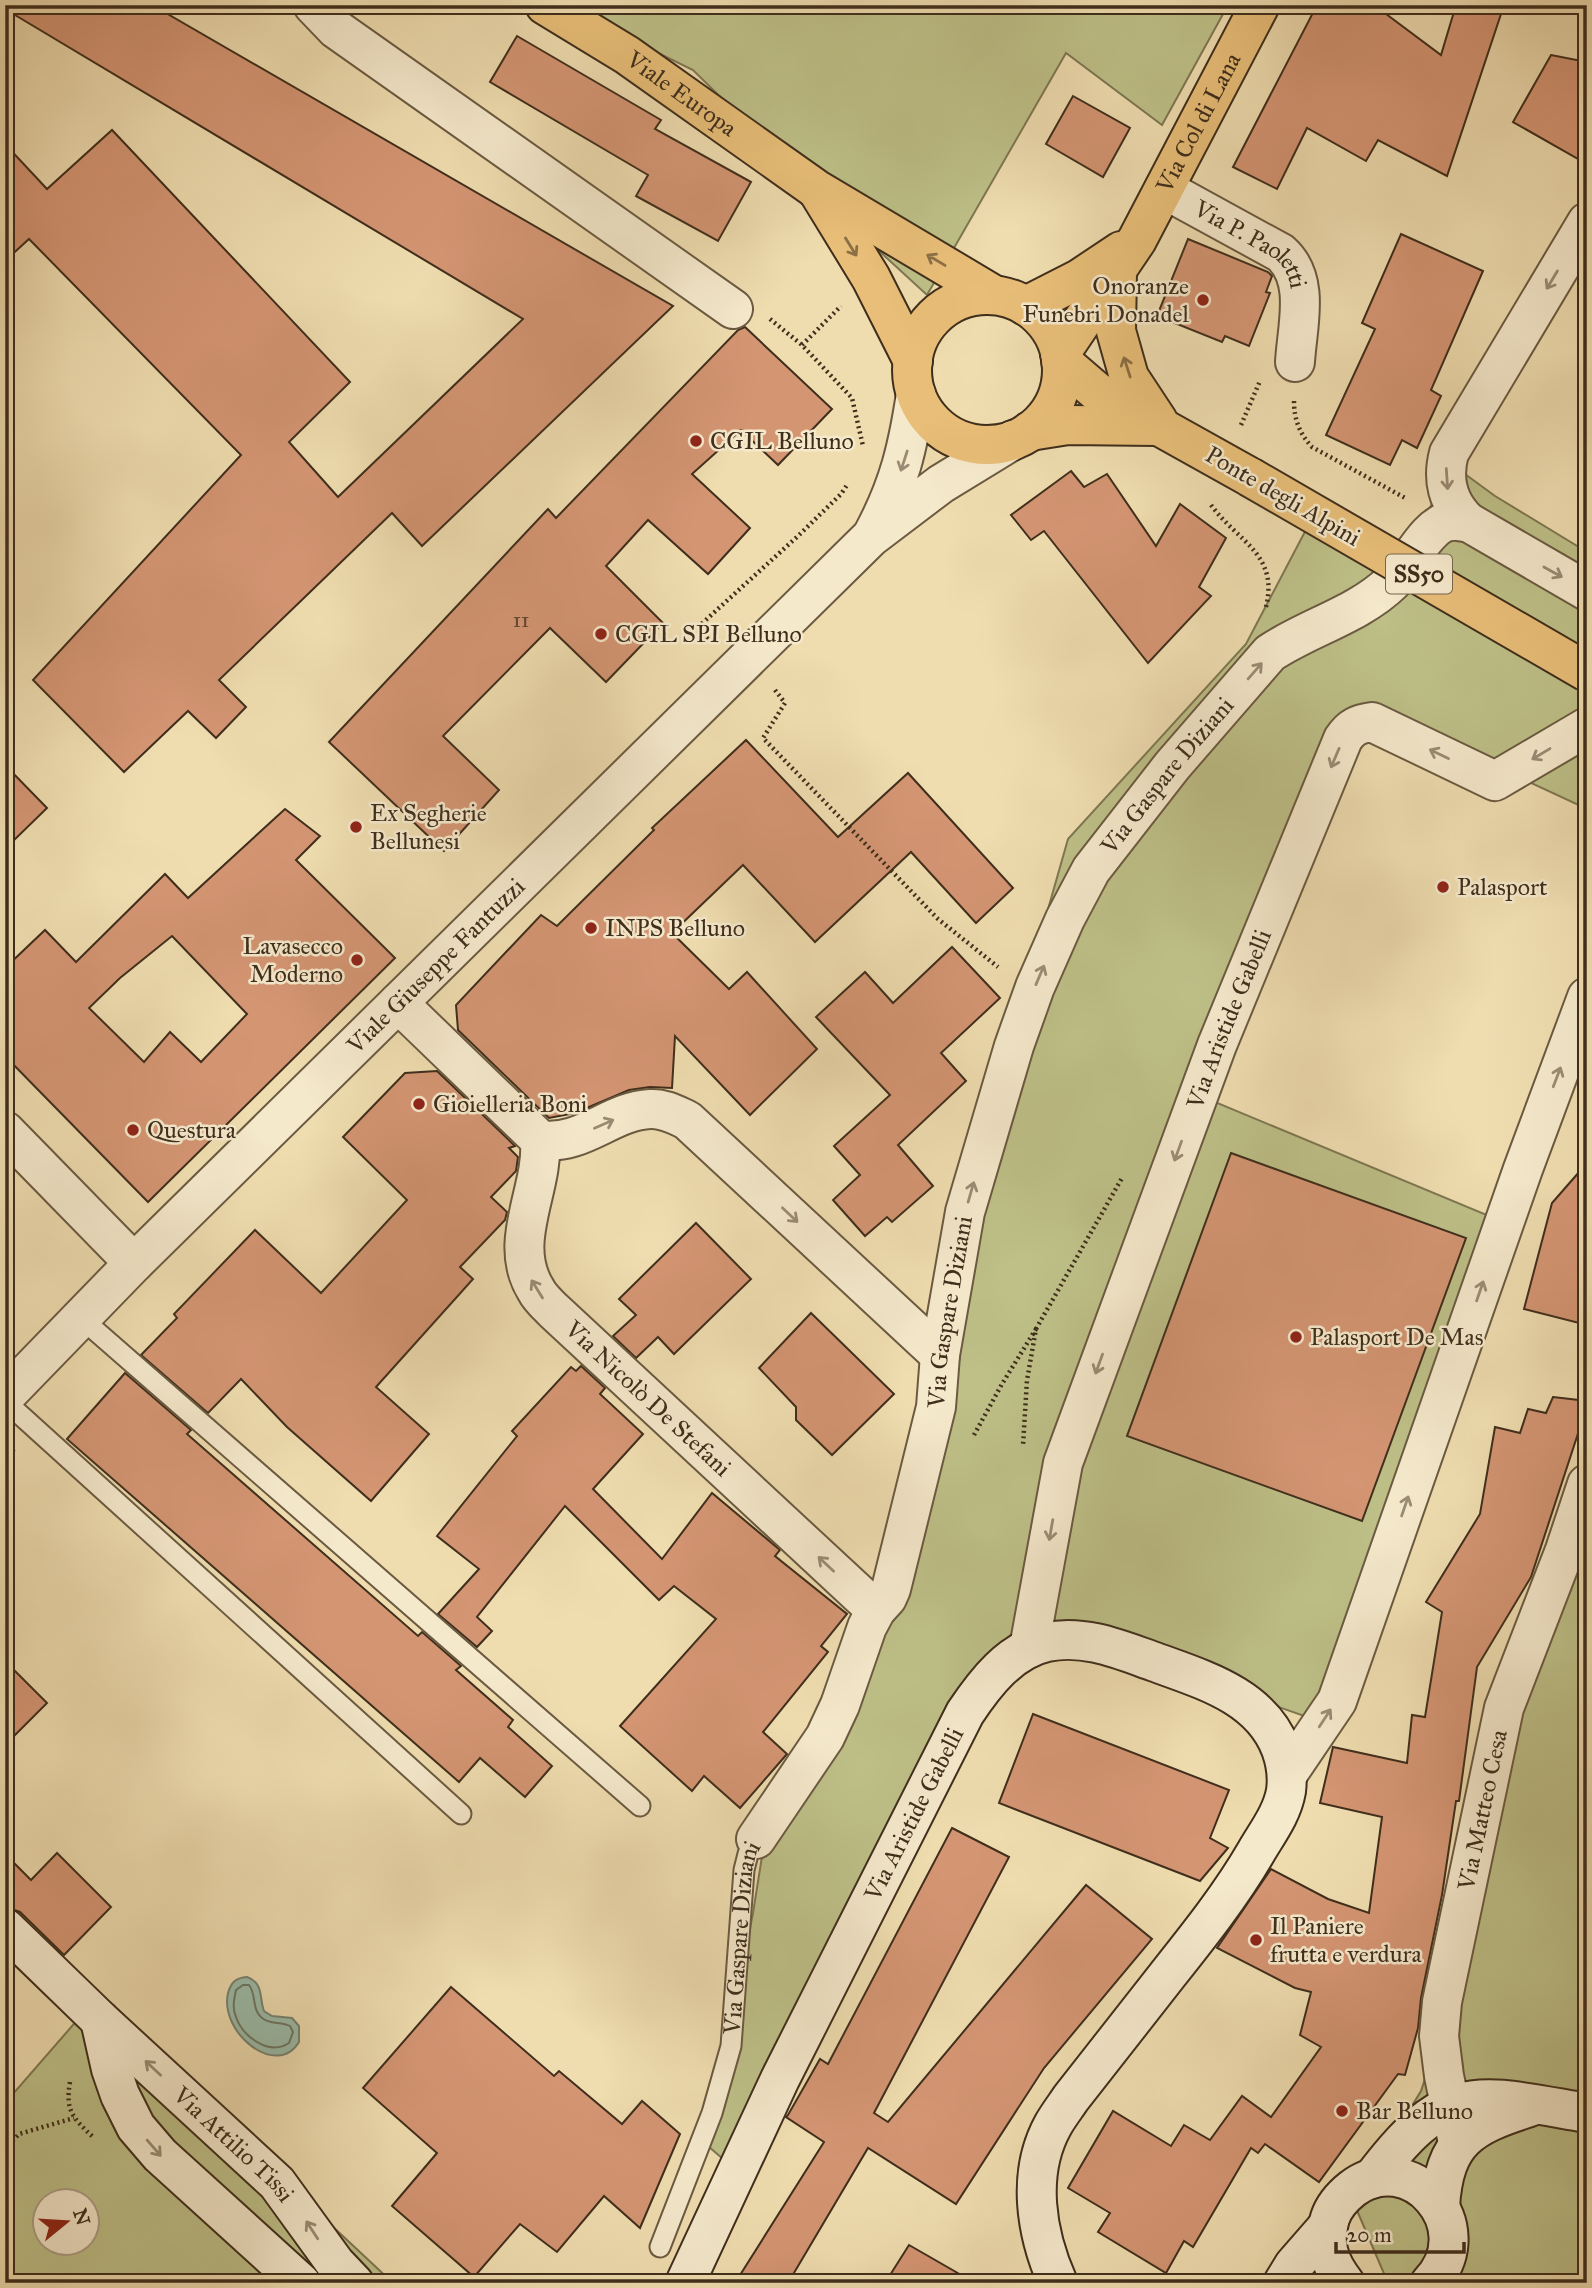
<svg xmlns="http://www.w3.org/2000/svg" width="1592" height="2288" viewBox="0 0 1592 2288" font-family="'IM FELL Great Primer',serif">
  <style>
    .green { fill: #bec088; stroke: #7e7752; stroke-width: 2; fill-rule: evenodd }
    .water { fill: #9abca9; stroke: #768371; stroke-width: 2 }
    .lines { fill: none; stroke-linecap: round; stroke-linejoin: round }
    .shore { stroke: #6c7562; stroke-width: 2 }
    .building { fill: #d49573; stroke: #3f2e1c; stroke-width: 2; fill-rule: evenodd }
    .service-casing { stroke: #6b5a41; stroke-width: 23 }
    .minor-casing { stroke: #6b5a41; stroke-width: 42 }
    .tertiary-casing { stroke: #6b5a41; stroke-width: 42 }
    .secondary-casing { stroke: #3f2e1c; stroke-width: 42 }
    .primary-casing { stroke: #3f2e1c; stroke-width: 42 }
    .path { stroke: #3f2e1c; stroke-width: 4.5; stroke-dasharray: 2 3.5; stroke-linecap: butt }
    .service { stroke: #f5e9cc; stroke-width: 19 }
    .minor { stroke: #f5e9cc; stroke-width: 38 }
    .tertiary { stroke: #f5e9cc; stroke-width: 38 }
    .secondary { stroke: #f5e9cc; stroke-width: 38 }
    .primary { stroke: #e8be78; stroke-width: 38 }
    .rail { stroke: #3f2e1c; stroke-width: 5; stroke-dasharray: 12 12; stroke-linecap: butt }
    .primary-bridge-casing { stroke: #3f2e1c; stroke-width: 42; stroke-linecap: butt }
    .primary-bridge { stroke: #e8be78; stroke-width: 38 }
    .oneway { stroke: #8b6f45 }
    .oneway2 { stroke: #9a8c74 }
    .poi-dot { fill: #8f2418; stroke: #f5e9cc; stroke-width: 2.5 }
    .labels { text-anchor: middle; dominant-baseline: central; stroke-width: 5; stroke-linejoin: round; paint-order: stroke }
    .number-label { font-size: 21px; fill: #644832 }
    .shield { fill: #f5e9cc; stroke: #766651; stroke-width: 2 }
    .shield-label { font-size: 23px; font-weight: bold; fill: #3f2e1c }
    .street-label { font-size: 24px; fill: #3f2e1c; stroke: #f5e9cc }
    .poi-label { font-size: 24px; fill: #3f2e1c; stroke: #f5e9cc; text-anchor: start }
  </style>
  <rect width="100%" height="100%" fill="#efddb0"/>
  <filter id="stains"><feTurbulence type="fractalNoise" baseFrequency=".00286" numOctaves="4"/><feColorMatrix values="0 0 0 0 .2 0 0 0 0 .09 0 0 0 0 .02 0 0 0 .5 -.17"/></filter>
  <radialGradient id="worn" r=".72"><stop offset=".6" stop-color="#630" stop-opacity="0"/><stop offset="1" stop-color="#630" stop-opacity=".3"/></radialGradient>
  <g class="green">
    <polygon points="561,5 1228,5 1162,125 1066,53 927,295 853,227 693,70"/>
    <polygon points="1454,466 1495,496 1587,552 1587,809 1373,709 1210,1100 1494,1218 1330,1725 1022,1617 924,1776 730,2165 708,2146 753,1913 763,1850 847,1722 1006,1057 1068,839 1246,644 1309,524 1392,573"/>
    <polygon points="1587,1536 1587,2196 1582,2235 1586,2283 1388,2283 1353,2201 1421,2091 1447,2012 1513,1698"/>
    <path d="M93,2002L393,2283H5V2103ZM46,2200H88V2242H46Z"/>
  </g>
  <path class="water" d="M247,1977C264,1983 259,1998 264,2011L272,2016L292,2018L299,2026V2042C277,2079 219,2033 228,1993C231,1982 236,1978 247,1977Z"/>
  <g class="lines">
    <path class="shore" d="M243,1985H249C257,1995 251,2009 262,2018C270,2025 281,2021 290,2026L293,2032L289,2043C269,2056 243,2037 236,2017C232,2008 234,2000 236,1990Z"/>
  </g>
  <g class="building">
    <polygon points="5,5 152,5 673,306 422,546 392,513 219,680 246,707 216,738 188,711 124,772 33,680 241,455 29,239 5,261 5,144 47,189 112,130 350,382 289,442 338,497 523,319 5,9"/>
    <polygon points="1317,5 1374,5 1441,55 1456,5 1504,5 1447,176 1378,140 1366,161 1307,128 1277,189 1233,167"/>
    <polygon points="517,36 661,120 655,129 751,182 718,241 636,196 648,175 490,82"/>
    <polygon points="1551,55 1587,62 1587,164 1513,122"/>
    <polygon points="1073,96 1130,128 1103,177 1046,144"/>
    <polygon points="1401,234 1483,271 1431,390 1441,396 1417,448 1402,440 1390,465 1326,435 1375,329 1362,323"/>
    <polygon points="1188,239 1268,272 1272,276 1266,292 1270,293 1249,346 1225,336 1222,342 1157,316"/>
    <polygon points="745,327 832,409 778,465 741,430 692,474 750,528 708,574 648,520 606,566 663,623 606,682 550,628 443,736 499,790 444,851 329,742 548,509 556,518 738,330"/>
    <polygon points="1071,471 1084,487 1107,474 1156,546 1180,504 1226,538 1199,587 1211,596 1148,663 1044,531 1031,540 1011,515"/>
    <polygon points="746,740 838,837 908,773 1013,888 976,923 911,852 815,942 743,865 672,933 729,989 747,972 817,1049 750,1115 675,1036 672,1088 650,1087 629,1090 575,1113 549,1118 458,1030 456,1005 541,915 557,926 654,830 652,828"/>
    <polygon points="5,765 47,808 5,849"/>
    <path d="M285,809L320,836L296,860L395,958L148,1202L5,1056V968L45,930L76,962L165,874L188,898ZM172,936L247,1014L201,1062L170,1032L144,1062L89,1008L120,978Z"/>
    <polygon points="952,947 1000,998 941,1053 966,1081 898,1145 933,1186 892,1222 887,1217 865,1236 833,1200 860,1175 834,1146 890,1095 816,1017 865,972 893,1003"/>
    <polygon points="437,1071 515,1146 509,1148 518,1157 516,1171 491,1197 507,1212 505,1220 460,1267 473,1279 376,1387 429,1434 371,1501 287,1427 241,1379 208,1413 141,1355 177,1318 174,1314 255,1230 321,1293 407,1200 343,1137 405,1073"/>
    <polygon points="1231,1153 1466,1238 1362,1521 1127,1436"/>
    <polygon points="1587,1163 1587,1325 1524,1309 1552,1203"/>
    <polygon points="696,1223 751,1279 674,1354 658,1337 636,1358 613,1336 636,1315 619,1299"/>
    <polygon points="811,1313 894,1394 832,1455 796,1420 796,1407 759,1368"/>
    <polygon points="581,1366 605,1388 600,1394 643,1434 593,1489 662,1559 712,1493 780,1550 775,1556 847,1614 821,1646 828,1652 763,1732 787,1754 740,1808 704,1776 692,1791 620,1726 716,1619 674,1586 659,1600 565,1506 477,1617 492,1631 477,1647 438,1614 479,1569 437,1536 517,1436 512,1431 571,1367 576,1371"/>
    <polygon points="125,1373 191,1430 187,1434 418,1636 422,1632 461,1666 456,1670 513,1720 508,1727 552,1766 525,1797 480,1758 459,1782 67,1439"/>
    <polygon points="1553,1397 1587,1401 1587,1406 1531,1577 1477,1667 1459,1801 1456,1801 1442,1895 1421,1998 1418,2028 1405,2075 1398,2074 1319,2182 1265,2144 1258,2153 1251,2148 1193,2247 1184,2241 1166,2273 1098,2232 1110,2213 1068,2188 1113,2111 1171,2146 1184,2125 1210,2140 1242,2096 1271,2117 1321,2047 1300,2035 1311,1992 1295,1988 1217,1948 1271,1869 1328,1899 1369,1913 1382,1817 1320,1803 1333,1747 1407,1763 1412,1715 1425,1717 1442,1612 1426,1602 1480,1514 1495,1427 1520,1433 1528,1409 1546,1413"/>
    <polygon points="5,1661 47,1703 5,1745"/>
    <polygon points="1033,1714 1229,1790 1210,1838 1228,1848 1200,1881 999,1803"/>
    <polygon points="952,1828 1009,1857 874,2113 888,2122 1086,1885 1152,1939 1044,2068 956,2204 868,2148 788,2283 735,2283 824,2142 786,2117 788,2115 820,2059 828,2064"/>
    <polygon points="57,1853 111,1907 64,1955 20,1912 5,1907 5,1854 31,1880"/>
    <polygon points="451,1987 554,2076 559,2071 622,2124 642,2101 680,2134 640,2228 604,2196 557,2252 520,2224 474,2277 392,2206 437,2153 363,2088"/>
    <polygon points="909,2245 975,2283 885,2283"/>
  </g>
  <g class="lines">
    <defs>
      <g id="service">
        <polyline points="81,1318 640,1806"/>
        <polyline points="5,1401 461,1814"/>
        <path id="s1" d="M660,2247L712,2113L731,2046L744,1870L748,1854L756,1839"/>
      </g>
      <g id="minor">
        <polyline points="313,5 336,29 733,309"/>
        <path id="s2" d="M1164,189L1281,253C1311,280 1297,326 1295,362"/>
        <path d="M1587,222L1449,453C1442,479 1447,503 1468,522L1587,591"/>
        <path d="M398,1003L540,1140C583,1146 610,1111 650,1109C664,1108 676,1115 687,1120L940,1355"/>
        <polyline points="5,1131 134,1263"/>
        <path id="s3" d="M540,1140C544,1190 506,1242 536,1290C540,1298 548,1305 554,1311L876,1610"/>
        <path id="s4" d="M1029,1648L1063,1463L1217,1045L1343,739C1351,727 1358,724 1372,722L1495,781L1587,727"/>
        <polyline points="1287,1775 1337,1701 1523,1169 1587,997"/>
        <path id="s5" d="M756,1839L825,1737L840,1705L867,1627L876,1610L887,1598L891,1589L936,1407L940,1355L965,1212L1014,1046L1035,987L1065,919L1091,870L1172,766L1270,653C1309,627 1358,615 1392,582C1409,566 1427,523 1451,521C1456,520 1462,522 1468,522"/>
        <path id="s6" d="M1457,2138L1444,2076L1439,2036L1442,2002L1504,1708L1565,1550L1587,1484"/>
      </g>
      <g id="tertiary">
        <path d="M874,532C899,485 908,447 916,394"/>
        <path id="s7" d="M5,1396L134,1263L871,537L941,484L1013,440"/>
      </g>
      <g id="secondary">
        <path id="s8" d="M5,1928L100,2020L277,2183L335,2263L354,2283"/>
        <polyline points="100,2020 111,2069 120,2095 136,2127 160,2155 301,2283"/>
        <path d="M1372,2179C1447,2079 1475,2094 1587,2113"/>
        <path d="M1440,2207C1444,2140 1470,2126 1530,2107"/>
        <path id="s9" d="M685,2283L780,2079L965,1713C985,1683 1010,1650 1047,1642C1085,1634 1121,1650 1155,1662C1204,1680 1261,1696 1281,1749C1286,1763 1288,1776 1286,1791C1282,1814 1267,1833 1256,1852C1231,1895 1200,1934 1169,1973C1137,2014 1104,2056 1071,2098C1065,2107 1058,2116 1053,2125C1026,2174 1036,2234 1058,2283"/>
        <polyline points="1283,2283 1294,2265 1328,2226"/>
        <path d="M1345,2283C1329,2263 1322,2243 1330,2218C1334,2206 1342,2197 1352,2189C1409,2145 1484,2226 1430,2283"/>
      </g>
      <g id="primary">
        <path id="s10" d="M545,5L627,55L816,189L994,295"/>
        <polyline points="819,193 871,278 913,361"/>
        <polyline points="1117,272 1116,331 1129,377 1158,421"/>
        <circle cx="987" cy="370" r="75"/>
        <polyline points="1026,306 1079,279 1121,251"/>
        <path id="s11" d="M1060,354L1137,240L1260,5"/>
        <polyline points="1061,361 1096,391 1250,477"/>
        <polyline points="1030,431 1068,425 1156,426"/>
      </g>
    </defs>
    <use href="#service" class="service-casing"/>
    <use href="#minor" class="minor-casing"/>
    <use href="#tertiary" class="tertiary-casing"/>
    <use href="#secondary" class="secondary-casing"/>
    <use href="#primary" class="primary-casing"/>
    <g class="path">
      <polyline points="770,319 802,345 852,398 863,446"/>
      <polyline points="802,345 841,306"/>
      <path d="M1294,401C1294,420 1300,434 1312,447L1407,499"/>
      <polyline points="1241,425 1260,381"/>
      <path d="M1211,505C1238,542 1279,554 1266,607"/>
      <polyline points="708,639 697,628 798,536 841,494 847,485"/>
      <polyline points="775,690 785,703 763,738 938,919 998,967"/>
      <polyline points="1036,1329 1122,1178"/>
      <polyline points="974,1435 1002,1384 1036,1329 1027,1380 1023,1445"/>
      <polyline points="5,1458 14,1449"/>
      <path d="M70,2082C65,2111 73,2118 93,2137"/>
      <polyline points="5,2149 19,2134 74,2118"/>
    </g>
    <use href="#service" class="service"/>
    <use href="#minor" class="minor"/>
    <use href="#tertiary" class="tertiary"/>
    <use href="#secondary" class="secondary"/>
    <use href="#primary" class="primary"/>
    <polyline class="rail" points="1579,5 1587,8"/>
    <defs>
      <polyline id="primary-bridge" points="1250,477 1587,672"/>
    </defs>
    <use href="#primary-bridge" class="primary-bridge-casing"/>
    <use href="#primary-bridge" class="primary-bridge"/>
  </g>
  <defs><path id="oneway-shaft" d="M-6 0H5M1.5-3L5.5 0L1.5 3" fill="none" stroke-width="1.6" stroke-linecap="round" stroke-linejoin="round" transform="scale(1.75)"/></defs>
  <g class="oneway">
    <use href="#oneway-shaft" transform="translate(851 247) rotate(58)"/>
    <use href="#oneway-shaft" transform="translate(936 260) rotate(-149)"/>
    <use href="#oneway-shaft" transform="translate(1127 367) rotate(-108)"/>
  </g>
  <g class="oneway2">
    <use href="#oneway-shaft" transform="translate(1552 280) rotate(121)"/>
    <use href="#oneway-shaft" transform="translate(904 461) rotate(108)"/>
    <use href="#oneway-shaft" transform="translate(1447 479) rotate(86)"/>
    <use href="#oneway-shaft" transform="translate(1553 572) rotate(29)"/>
    <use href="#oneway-shaft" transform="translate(1255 671) rotate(-49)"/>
    <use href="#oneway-shaft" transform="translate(1439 754) rotate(-154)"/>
    <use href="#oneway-shaft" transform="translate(1541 754) rotate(149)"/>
    <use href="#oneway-shaft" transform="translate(1335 758) rotate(113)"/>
    <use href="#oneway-shaft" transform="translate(1040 975) rotate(-67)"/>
    <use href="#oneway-shaft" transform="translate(1557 1077) rotate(-69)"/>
    <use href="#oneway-shaft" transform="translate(604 1124) rotate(-24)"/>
    <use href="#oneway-shaft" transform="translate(1178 1151) rotate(110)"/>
    <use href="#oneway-shaft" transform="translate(971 1192) rotate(-74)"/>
    <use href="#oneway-shaft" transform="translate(790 1215) rotate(43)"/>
    <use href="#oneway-shaft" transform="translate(537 1289) rotate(-122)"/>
    <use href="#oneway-shaft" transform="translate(1480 1291) rotate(-71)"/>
    <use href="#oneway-shaft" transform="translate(1099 1364) rotate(110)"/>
    <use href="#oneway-shaft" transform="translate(1405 1506) rotate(-71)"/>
    <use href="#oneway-shaft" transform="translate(1051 1530) rotate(100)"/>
    <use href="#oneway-shaft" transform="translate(826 1564) rotate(-137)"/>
    <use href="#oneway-shaft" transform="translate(1325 1718) rotate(-57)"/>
    <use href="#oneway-shaft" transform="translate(153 2068) rotate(-137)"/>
    <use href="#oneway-shaft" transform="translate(154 2148) rotate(49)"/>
    <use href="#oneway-shaft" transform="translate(312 2230) rotate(-123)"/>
  </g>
  <g class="poi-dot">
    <circle cx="1203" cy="300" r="7"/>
    <circle cx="696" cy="441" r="7"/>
    <circle cx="601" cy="634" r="7"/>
    <circle cx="356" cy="827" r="7"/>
    <circle cx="1443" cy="887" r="7"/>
    <circle cx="591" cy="928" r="7"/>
    <circle cx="357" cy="960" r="7"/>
    <circle cx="419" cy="1104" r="7"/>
    <circle cx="133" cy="1130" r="7"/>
    <circle cx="1296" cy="1337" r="7"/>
    <circle cx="1256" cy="1940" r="7"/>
    <circle cx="1342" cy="2111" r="7"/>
  </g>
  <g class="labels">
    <g class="number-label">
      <text x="521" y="620">11</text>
    </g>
    <rect class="shield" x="1386" y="554.5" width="66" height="39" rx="5"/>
    <g class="shield-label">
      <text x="1419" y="574">SS50</text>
    </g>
    <g class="street-label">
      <text stroke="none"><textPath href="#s10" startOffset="163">Viale Europa</textPath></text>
      <text stroke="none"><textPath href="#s11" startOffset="270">Via Col di Lana</textPath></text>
      <text stroke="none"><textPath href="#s2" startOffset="105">Via P. Paoletti</textPath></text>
      <text transform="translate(1283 496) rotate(30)">Ponte degli Alpini</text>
      <text stroke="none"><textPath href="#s5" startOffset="1158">Via Gaspare Diziani</textPath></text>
      <text stroke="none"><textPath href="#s7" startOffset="609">Viale Giuseppe Fantuzzi</textPath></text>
      <text stroke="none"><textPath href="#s4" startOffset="662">Via Aristide Gabelli</textPath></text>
      <text stroke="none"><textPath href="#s5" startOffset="570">Via Gaspare Diziani</textPath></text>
      <text stroke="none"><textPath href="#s3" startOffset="310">Via Nicolò De Stefani</textPath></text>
      <text stroke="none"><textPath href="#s6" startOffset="334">Via Matteo Cesa</textPath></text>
      <text stroke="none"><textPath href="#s9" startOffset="522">Via Aristide Gabelli</textPath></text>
      <text stroke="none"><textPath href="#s1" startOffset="322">Via Gaspare Diziani</textPath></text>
      <text stroke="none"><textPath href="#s8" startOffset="315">Via Attilio Tissi</textPath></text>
    </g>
    <g class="poi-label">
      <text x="1189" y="286" text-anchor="end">Onoranze<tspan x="1189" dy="28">Funebri Donadel</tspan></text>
      <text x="710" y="441">CGIL Belluno</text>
      <text x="615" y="634">CGIL SPI Belluno</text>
      <text x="370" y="813">Ex Segherie<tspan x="370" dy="28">Bellunesi</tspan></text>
      <text x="1457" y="887">Palasport</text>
      <text x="605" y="928">INPS Belluno</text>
      <text x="343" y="946" text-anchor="end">Lavasecco<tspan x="343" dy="28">Moderno</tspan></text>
      <text x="433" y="1104">Gioielleria Boni</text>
      <text x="147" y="1130">Questura</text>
      <text x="1310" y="1337">Palasport De Mas</text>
      <text x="1270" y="1926">Il Paniere<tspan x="1270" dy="28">frutta e verdura</tspan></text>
      <text x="1356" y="2111">Bar Belluno</text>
    </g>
  </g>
  <rect width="1592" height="2288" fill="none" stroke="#efddb0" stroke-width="28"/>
  <rect x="7" y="7" width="1578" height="2274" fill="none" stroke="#3f2e1c" stroke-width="3.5"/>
  <rect x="14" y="14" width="1564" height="2260" fill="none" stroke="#3f2e1c" stroke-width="2"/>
  <g transform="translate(66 2222) rotate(72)"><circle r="33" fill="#f5e9cc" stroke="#ac9e86" stroke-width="2"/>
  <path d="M0-5L12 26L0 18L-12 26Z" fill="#8f2418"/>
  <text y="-10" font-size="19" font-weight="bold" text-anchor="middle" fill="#3f2e1c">N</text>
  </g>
  <path d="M1336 2242v10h128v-10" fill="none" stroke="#3f2e1c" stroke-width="3.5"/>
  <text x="1347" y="2242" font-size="21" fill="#3f2e1c" stroke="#f5e9cc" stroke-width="5" paint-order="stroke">20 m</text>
  <rect width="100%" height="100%" filter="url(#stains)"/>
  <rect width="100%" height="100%" fill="url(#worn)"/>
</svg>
